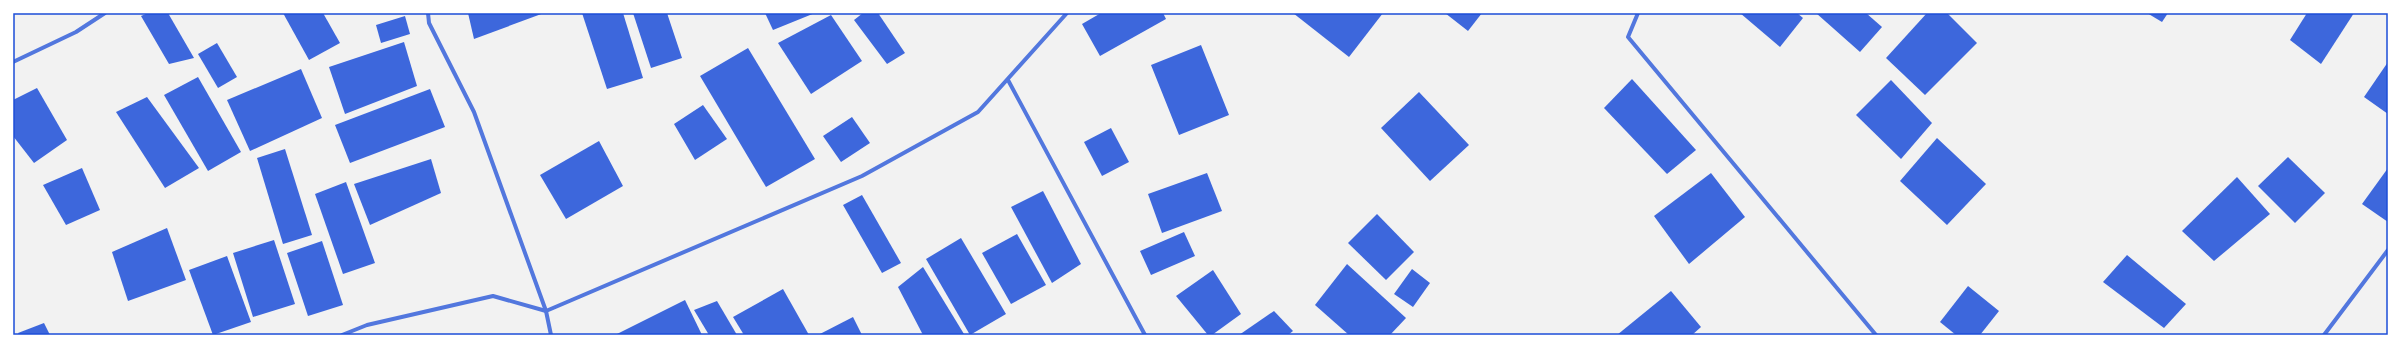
<svg xmlns="http://www.w3.org/2000/svg" width="2401" height="348" viewBox="0 0 2401 348" font-family="'Varela Round',sans-serif">
  <style>
    .building { fill: #3d67dc }
    .lines { fill: none; stroke-linecap: round; stroke-linejoin: round }
    .minor { stroke: #5277de; stroke-width: 4 }
    .neatline { fill: none; stroke: #1d4ed8; stroke-width: 1.5 }
  </style>
  <rect width="100%" height="100%" fill="#f2f2f2"/>
  <g class="building">
    <polygon points="148,13 168,13 194,58 169,64 141,16"/>
    <polygon points="283,13 323,13 340,43 309,60"/>
    <polygon points="468,13 544,13 474,39"/>
    <polygon points="582,13 623,13 643,78 607,89"/>
    <polygon points="633,13 667,13 682,58 651,68"/>
    <polygon points="765,13 815,13 773,30"/>
    <polygon points="863,13 878,13 905,53 887,64 854,20"/>
    <polygon points="1101,13 1163,13 1166,19 1100,56 1082,24"/>
    <polygon points="1293,13 1383,13 1349,57"/>
    <polygon points="1445,13 1482,13 1468,31"/>
    <polygon points="1740,13 1797,13 1803,18 1780,47"/>
    <polygon points="1816,13 1866,13 1882,27 1860,52"/>
    <polygon points="1927,13 1947,13 1977,43 1925,95 1886,58"/>
    <polygon points="2147,13 2168,13 2162,22"/>
    <polygon points="2307,13 2354,13 2321,64 2290,40"/>
    <polygon points="831,15 862,61 811,94 778,43"/>
    <polygon points="405,16 410,34 381,43 376,25"/>
    <polygon points="404,42 417,86 345,114 329,67"/>
    <polygon points="217,43 237,77 218,88 198,54"/>
    <polygon points="1201,45 1229,115 1179,135 1151,65"/>
    <polygon points="748,48 815,159 766,187 700,76"/>
    <polygon points="2388,62 2388,114 2364,97"/>
    <polygon points="301,69 322,118 250,151 227,100"/>
    <polygon points="198,77 241,152 208,171 164,95"/>
    <polygon points="1632,79 1696,150 1667,174 1604,108"/>
    <polygon points="1891,80 1932,123 1901,159 1856,115"/>
    <polygon points="37,88 67,140 34,163 13,136 13,100"/>
    <polygon points="430,89 445,127 350,163 335,125"/>
    <polygon points="1419,92 1469,145 1430,181 1381,128"/>
    <polygon points="147,97 199,168 165,188 116,112"/>
    <polygon points="703,105 727,139 695,160 674,124"/>
    <polygon points="852,117 870,143 841,162 823,136"/>
    <polygon points="1111,128 1129,162 1102,176 1084,142"/>
    <polygon points="1937,138 1986,184 1947,225 1900,181"/>
    <polygon points="599,141 623,186 566,219 540,175"/>
    <polygon points="285,149 312,235 283,244 257,158"/>
    <polygon points="2288,157 2325,193 2295,223 2258,186"/>
    <polygon points="431,159 441,193 370,225 354,184"/>
    <polygon points="82,168 100,210 66,225 43,185"/>
    <polygon points="2388,168 2388,222 2362,204"/>
    <polygon points="1207,173 1222,211 1162,233 1148,194"/>
    <polygon points="1711,173 1745,217 1689,264 1654,216"/>
    <polygon points="2237,177 2270,214 2214,261 2182,231"/>
    <polygon points="346,182 375,263 343,274 315,194"/>
    <polygon points="1043,191 1081,264 1052,283 1011,207"/>
    <polygon points="862,195 901,263 882,273 843,205"/>
    <polygon points="1377,214 1414,252 1386,280 1348,243"/>
    <polygon points="167,228 186,280 128,301 112,252"/>
    <polygon points="1184,232 1195,256 1151,275 1140,251"/>
    <polygon points="1017,234 1046,285 1011,304 982,253"/>
    <polygon points="961,238 1006,314 970,335 926,259"/>
    <polygon points="274,240 295,304 253,317 233,253"/>
    <polygon points="322,241 343,305 308,316 287,253"/>
    <polygon points="2127,255 2186,304 2164,328 2103,282"/>
    <polygon points="227,256 251,322 213,335 189,270"/>
    <polygon points="1347,264 1406,318 1390,335 1349,335 1315,305"/>
    <polygon points="923,267 964,334 962,335 923,335 898,287"/>
    <polygon points="1412,269 1430,283 1413,307 1394,294"/>
    <polygon points="1213,270 1241,314 1212,335 1208,335 1176,296"/>
    <polygon points="1968,286 1999,311 1980,335 1956,335 1940,322"/>
    <polygon points="783,289 809,335 744,335 733,317"/>
    <polygon points="1671,291 1701,327 1692,335 1617,335"/>
    <polygon points="685,300 702,335 615,335"/>
    <polygon points="717,301 737,335 709,335 694,310"/>
    <polygon points="1274,311 1293,331 1288,335 1239,335"/>
    <polygon points="853,317 862,335 818,335"/>
    <polygon points="44,323 50,335 19,335 18,333"/>
  </g>
  <g class="lines">
    <g class="minor">
      <polyline points="428,13 429,23 474,112 546,311 551,335"/>
      <polyline points="1638,13 1628,37 1876,335"/>
      <polyline points="13,62 76,32 105,13"/>
      <polyline points="1008,80 1145,335"/>
      <polyline points="342,335 367,325 493,296 546,311 862,176 978,112 1067,13"/>
      <polyline points="2324,335 2388,250"/>
    </g>
  </g>
  <rect width="2401" height="348" fill="none" stroke="#ffffff" stroke-width="28"/>
  <rect x="14" y="14" width="2373" height="320" class="neatline"/>
</svg>
